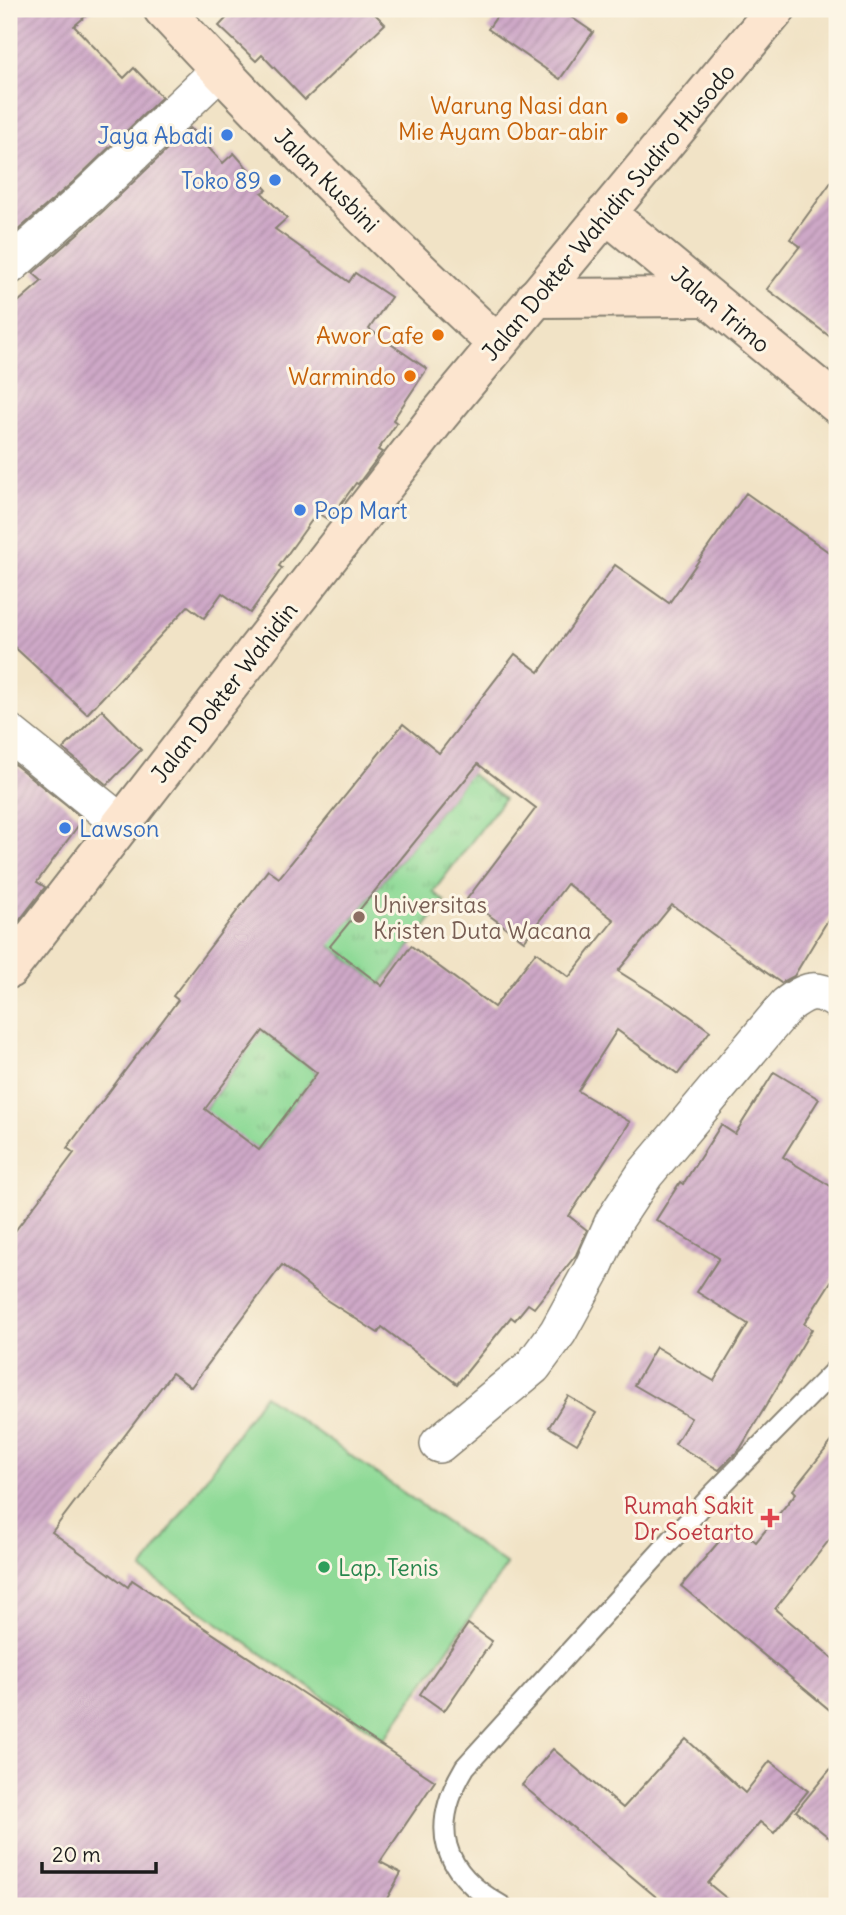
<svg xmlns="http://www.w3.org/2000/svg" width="846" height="1915" viewBox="0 0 846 1915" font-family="Delius,sans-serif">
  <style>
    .grass { fill: url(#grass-tufts); stroke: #567b5a; stroke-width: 2 }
    .garden { fill: #8fda97; stroke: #567b5a; stroke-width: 2 }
    .building { fill: url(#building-hatch); fill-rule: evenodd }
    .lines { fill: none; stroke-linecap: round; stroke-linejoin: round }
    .lane-casing { stroke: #868071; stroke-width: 23 }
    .street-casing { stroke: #868071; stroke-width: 40 }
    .secondary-casing { stroke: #868071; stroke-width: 42 }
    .lane { stroke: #fff; stroke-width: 19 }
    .street { stroke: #fff; stroke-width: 37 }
    .secondary { stroke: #fce5cf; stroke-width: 38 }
    .food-dot { fill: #e8710a; stroke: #fcf5e5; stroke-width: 2.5 }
    .shop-dot { fill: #3f7fe0; stroke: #fcf5e5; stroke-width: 2.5 }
    .education-dot { fill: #8d6e63; stroke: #fcf5e5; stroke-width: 2.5 }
    .health-dot { fill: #e0444e; stroke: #fcf5e5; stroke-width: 2.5 }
    .leisure-dot { fill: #2e9e5b; stroke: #fcf5e5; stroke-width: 2.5 }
    .labels { text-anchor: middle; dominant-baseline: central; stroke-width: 6; stroke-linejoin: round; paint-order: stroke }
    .food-label { font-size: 23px; fill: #c56008; stroke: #fcf5e5; text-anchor: end }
    .shop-label { font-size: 23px; fill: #366cbe; stroke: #fcf5e5; text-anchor: end }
    .street-label { font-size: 23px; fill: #1c1c1c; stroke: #fcf5e5 }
    .education-label { font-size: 23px; fill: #785e54; stroke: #fcf5e5; text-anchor: start }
    .health-label { font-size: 23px; fill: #be3a42; stroke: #fcf5e5; text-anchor: end }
    .leisure-label { font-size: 23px; fill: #27864d; stroke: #fcf5e5; text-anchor: start }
  </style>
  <defs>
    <pattern id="grass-tufts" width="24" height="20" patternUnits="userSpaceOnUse" patternTransform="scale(1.75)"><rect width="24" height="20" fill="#8fda97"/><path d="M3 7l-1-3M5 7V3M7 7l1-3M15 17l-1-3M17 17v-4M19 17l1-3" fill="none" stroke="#7bba82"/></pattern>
    <pattern id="building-hatch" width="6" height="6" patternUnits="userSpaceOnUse" patternTransform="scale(1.75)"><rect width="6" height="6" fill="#cea8c7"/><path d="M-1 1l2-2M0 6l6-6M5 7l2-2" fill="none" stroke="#b090aa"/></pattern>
  </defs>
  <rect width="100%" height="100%" fill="#fcf5e5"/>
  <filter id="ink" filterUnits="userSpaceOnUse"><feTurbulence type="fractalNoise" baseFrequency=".0143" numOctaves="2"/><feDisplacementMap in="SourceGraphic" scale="14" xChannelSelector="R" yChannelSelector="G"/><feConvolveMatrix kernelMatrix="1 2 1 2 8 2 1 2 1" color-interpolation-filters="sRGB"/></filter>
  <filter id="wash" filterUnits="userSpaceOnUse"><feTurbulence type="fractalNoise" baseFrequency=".00686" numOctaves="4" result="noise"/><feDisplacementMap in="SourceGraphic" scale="28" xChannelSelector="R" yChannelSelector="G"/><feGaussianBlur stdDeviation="1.57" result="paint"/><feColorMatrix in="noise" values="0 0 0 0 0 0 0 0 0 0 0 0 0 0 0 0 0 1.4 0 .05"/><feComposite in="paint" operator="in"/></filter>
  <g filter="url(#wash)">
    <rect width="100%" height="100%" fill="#f1e3c6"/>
    <g class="grass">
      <polygon points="470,773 504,799 433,892 445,902 380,985 319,937 353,918"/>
      <polygon points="255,1025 317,1073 259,1150 249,1143 136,1203 245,1055"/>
    </g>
    <polygon class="garden" points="264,1395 507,1565 384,1739 142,1570"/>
    <g id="blocks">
      <g class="building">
        <polygon points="9,9 94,9 74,26 124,78 134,68 162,97 73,182 9,238"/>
        <polygon points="235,9 370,9 385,24 305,100 262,55 256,61 219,26"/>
        <polygon points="502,9 559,9 593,32 560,79 488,29"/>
        <polygon points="190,128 223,163 234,153 267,190 262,193 287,218 275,229 349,282 355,273 391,297 369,329 427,369 393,420 397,423 378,450 382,452 358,484 356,483 329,520 317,513 279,566 282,568 250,613 222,593 204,618 188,606 87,714 9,642 9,310 42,281 33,273 101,213"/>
        <polygon points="837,174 837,342 767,289 800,246 790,239"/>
        <path d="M746,493L837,558V905L794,976L781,983L672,905L618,971L675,1007L676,1006L710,1031L678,1074L617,1030L578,1091L630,1122L569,1216L587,1230L576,1255L534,1308L528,1304L515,1320L511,1317L457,1384L382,1327L378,1333L328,1301L282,1265L191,1387L172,1373L52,1532L128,1587L132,1580L435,1781L380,1862L401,1873L383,1906H9V1239L74,1153L67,1148L178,1000L173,996L268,870L279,878L403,724L439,753L515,654L539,672L615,565L669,603ZM478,764L536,808L467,899L524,941L567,884L614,920L569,977L536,952L494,1007L411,946L382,986L330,946ZM263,1031L317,1073L259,1150L205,1109Z"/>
        <polygon points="102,710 141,750 107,785 63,749"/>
        <polygon points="9,760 83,819 37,882 45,887 9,934"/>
        <polygon points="774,1072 819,1099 783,1157 837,1190 837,1272 804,1324 812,1329 740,1449 719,1470 675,1444 691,1418 634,1385 656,1347 714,1381 748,1324 697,1292 719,1258 656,1220 680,1182 683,1184 721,1125 735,1134"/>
        <polygon points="568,1396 596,1413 577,1444 549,1427"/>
        <polygon points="837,1435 837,1530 775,1609 837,1662 837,1716 681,1586 734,1524 756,1542 796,1493 793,1490"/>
        <polygon points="468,1624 492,1641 444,1711 420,1694"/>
        <polygon points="686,1739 745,1793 770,1761 808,1791 774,1833 760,1822 708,1883 736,1906 667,1906 522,1785 553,1749 623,1808"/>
        <polygon points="837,1761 837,1844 796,1811"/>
      </g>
    </g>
  </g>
  <g filter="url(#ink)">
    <use href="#blocks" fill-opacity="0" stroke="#868071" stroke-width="2"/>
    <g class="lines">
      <defs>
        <path id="lane" d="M502,1906C441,1872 429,1827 465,1767L713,1494L837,1368"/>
        <g id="street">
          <polyline points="9,266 87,197 220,70"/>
          <polyline points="9,733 122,824"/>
          <path d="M439,1444L533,1366L558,1332L592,1270L614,1221L645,1174L787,1005C807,990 815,987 837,1000"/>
        </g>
        <g id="secondary">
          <path d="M163,9C270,125 382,237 497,344"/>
          <polyline points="606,213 837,404"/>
          <polyline points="535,298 707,297"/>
          <polyline points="9,969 439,415 776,9"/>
        </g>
      </defs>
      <use href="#lane" class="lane-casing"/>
      <use href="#street" class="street-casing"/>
      <use href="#secondary" class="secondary-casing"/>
      <use href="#lane" class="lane"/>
      <use href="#street" class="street"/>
      <use href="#secondary" class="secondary"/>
    </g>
  </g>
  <g class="food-dot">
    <circle cx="622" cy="118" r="7"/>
    <circle cx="438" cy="335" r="7"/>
    <circle cx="410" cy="376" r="7"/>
  </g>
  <g class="shop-dot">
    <circle cx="227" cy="135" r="7"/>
    <circle cx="275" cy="180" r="7"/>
    <circle cx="300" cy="510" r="7"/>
    <circle cx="65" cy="828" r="7"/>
  </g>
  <circle class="education-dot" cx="359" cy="917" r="7"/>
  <path class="health-dot" d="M766.5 1507.5h7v7h7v7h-7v7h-7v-7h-7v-7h7z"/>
  <circle class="leisure-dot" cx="324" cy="1567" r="7"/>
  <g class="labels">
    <g class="food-label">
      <text x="608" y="105">Warung Nasi dan<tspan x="608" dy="26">Mie Ayam Obar-abir</tspan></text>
      <text x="424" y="335">Awor Cafe</text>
      <text x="396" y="376">Warmindo</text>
    </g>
    <g class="shop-label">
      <text x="213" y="135">Jaya Abadi</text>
      <text x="261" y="180">Toko 89</text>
      <text x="314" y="510" text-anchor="start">Pop Mart</text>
      <text x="79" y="828" text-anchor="start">Lawson</text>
    </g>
    <g class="street-label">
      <text transform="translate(327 180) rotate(45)">Jalan Kusbini</text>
      <text transform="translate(608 212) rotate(-50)">Jalan Dokter Wahidin Sudiro Husodo</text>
      <text transform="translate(721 309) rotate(40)">Jalan Trimo</text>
      <text transform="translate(224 692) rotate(-52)">Jalan Dokter Wahidin</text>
    </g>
    <g class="education-label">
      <text x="373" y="904">Universitas<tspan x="373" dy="26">Kristen Duta Wacana</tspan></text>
    </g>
    <g class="health-label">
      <text x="754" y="1505">Rumah Sakit<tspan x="754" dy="26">Dr Soetarto</tspan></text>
    </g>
    <g class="leisure-label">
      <text x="338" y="1567">Lap. Tenis</text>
    </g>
  </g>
  <rect width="846" height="1915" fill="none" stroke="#fcf5e5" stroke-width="35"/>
  <path d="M42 1862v10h114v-10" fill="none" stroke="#1c1c1c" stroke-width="3.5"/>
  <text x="52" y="1862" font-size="21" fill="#1c1c1c" stroke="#fcf5e5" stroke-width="5" paint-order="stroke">20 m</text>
</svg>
